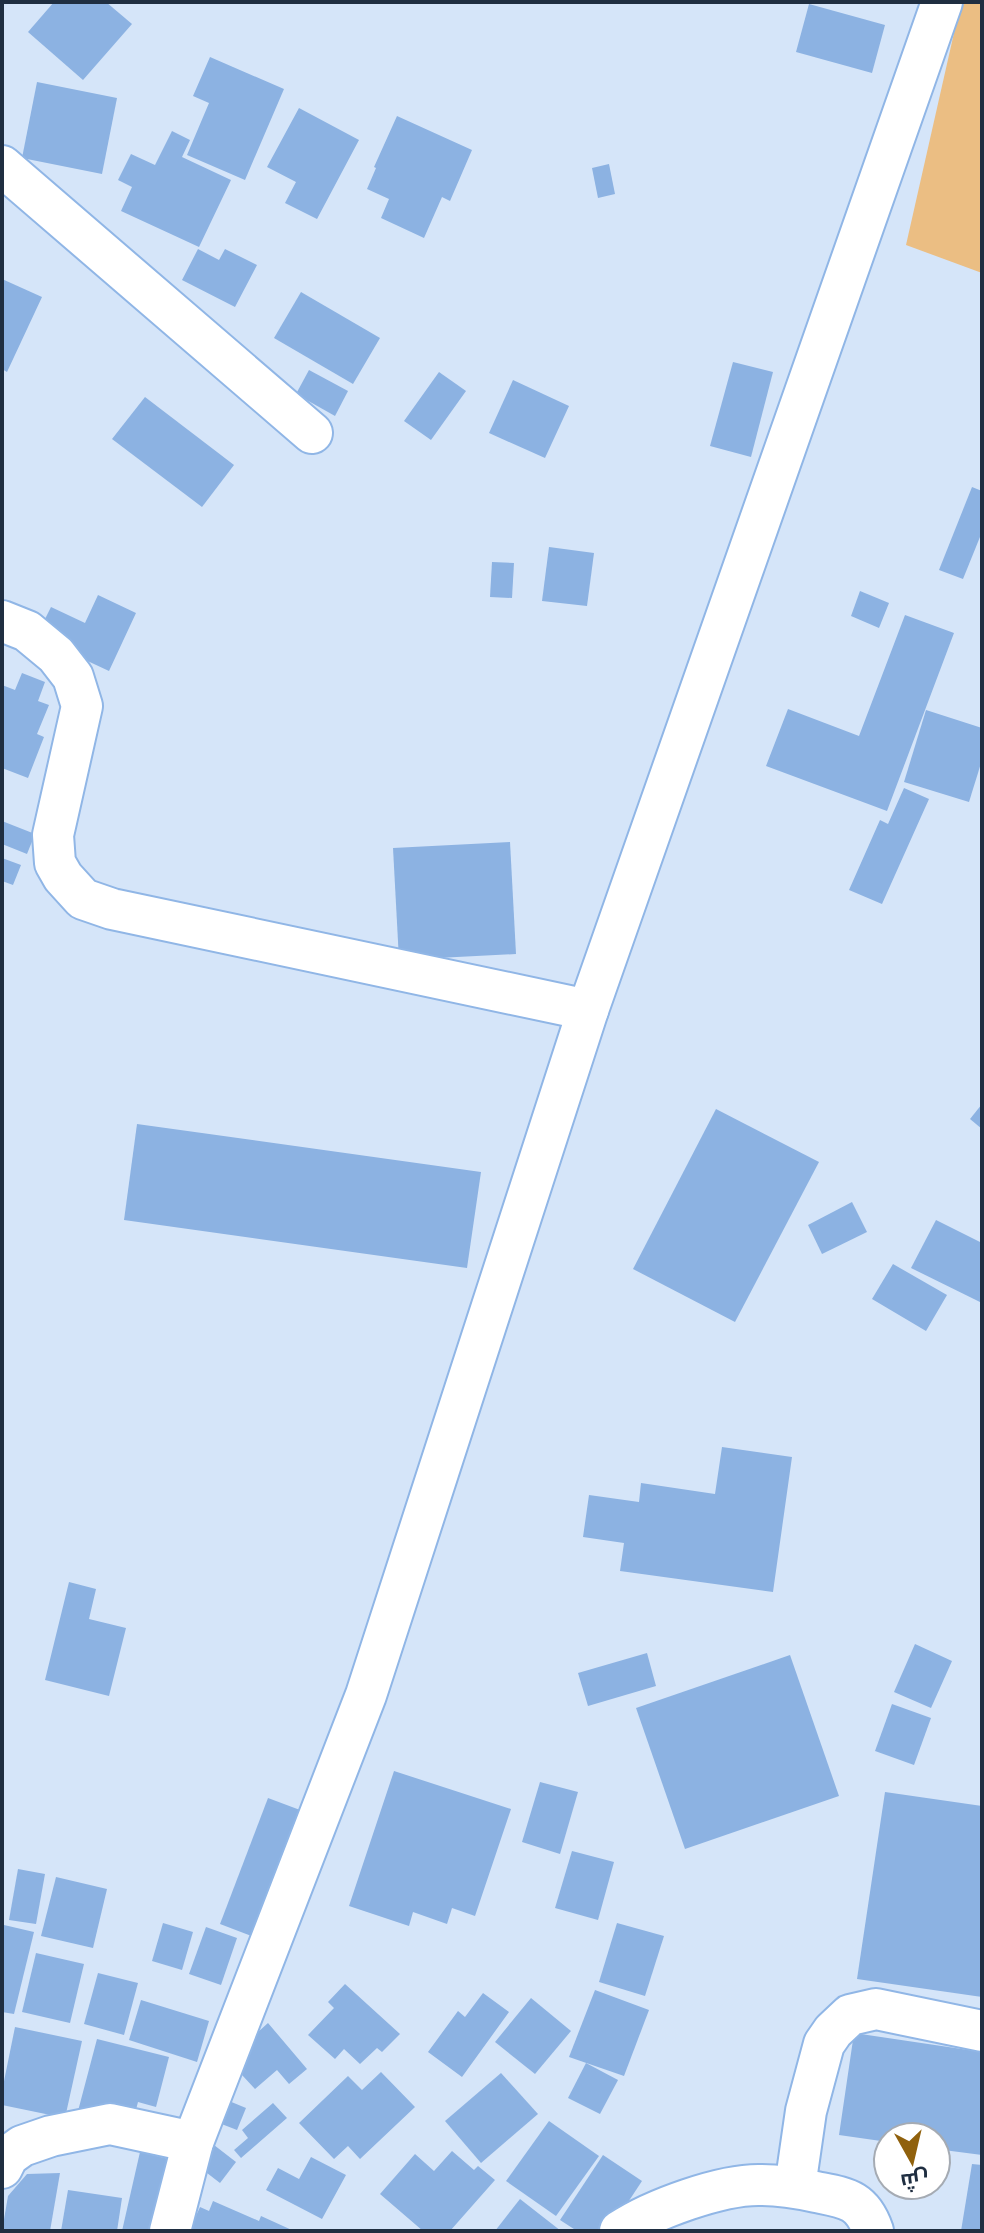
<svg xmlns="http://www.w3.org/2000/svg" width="984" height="2233" viewBox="0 0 984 2233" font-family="'Asap Condensed',Cairo,sans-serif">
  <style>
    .green { fill: #ebbe83 }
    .building { fill: #8cb2e2 }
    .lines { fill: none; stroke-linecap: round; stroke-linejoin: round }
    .minor-casing { stroke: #90b6e6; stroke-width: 44 }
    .minor { stroke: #fff; stroke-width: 40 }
  </style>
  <rect width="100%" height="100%" fill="#d5e5f9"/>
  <polygon class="green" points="961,2 982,2 982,273 906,245"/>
  <g class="building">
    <polygon points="54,2 106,2 132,24 83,80 28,32"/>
    <polygon points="809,4 885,25 872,73 796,52"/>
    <polygon points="210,57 284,89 245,180 187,155 209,103 193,96"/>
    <polygon points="37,82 117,98 102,174 22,158"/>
    <polygon points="299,108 359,140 317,219 285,203 296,182 267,167"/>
    <polygon points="397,116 472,150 450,201 442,197 424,238 381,218 389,199 367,189 376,168 374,167"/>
    <polygon points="172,131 190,140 182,157 231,180 199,247 121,211 132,187 118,180 131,154 155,165"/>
    <polygon points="609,164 615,194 598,198 592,168"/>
    <polygon points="198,249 219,260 225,249 257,265 235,307 182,280"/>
    <polygon points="2,279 42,297 7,372 2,369"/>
    <polygon points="301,292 380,338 353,384 274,338"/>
    <polygon points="733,362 773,372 751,457 710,446"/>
    <polygon points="309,370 348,391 335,416 296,394"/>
    <polygon points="439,372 466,391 431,440 404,421"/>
    <polygon points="513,380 569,406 545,458 489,433"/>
    <polygon points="145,397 234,465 202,507 112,439"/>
    <polygon points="972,487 982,491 982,532 963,579 939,570"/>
    <polygon points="549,547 594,553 587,606 542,601"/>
    <polygon points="492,562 514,563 512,598 490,597"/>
    <polygon points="860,591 889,603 879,628 851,616"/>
    <polygon points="98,595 136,613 109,671 36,637 51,607 85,623"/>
    <polygon points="905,615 954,633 887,811 766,766 788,709 859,736"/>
    <polygon points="22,673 45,682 38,701 49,705 37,734 44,737 28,778 2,768 2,685 15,690"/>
    <polygon points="926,710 982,728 982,760 969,802 904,782"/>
    <polygon points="904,788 929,799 882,904 849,890 880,820 888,824"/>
    <polygon points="2,821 35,834 27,854 2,844"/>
    <polygon points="510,842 516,954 399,960 393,848"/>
    <polygon points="2,858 21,865 13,885 2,881"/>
    <polygon points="982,1104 982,1129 970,1119"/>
    <polygon points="716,1109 819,1162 735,1322 633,1269"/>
    <polygon points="137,1124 481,1172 467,1268 124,1220"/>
    <polygon points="852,1202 867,1232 822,1254 808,1225"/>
    <polygon points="936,1220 982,1243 982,1303 911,1268"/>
    <polygon points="893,1264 947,1295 926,1331 872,1299"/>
    <polygon points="722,1447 792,1457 773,1592 620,1571 624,1543 583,1537 589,1495 639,1502 641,1483 715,1494"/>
    <polygon points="69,1582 96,1589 89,1619 126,1628 109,1696 45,1680"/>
    <polygon points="915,1644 952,1661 931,1708 894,1692"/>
    <polygon points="647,1653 656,1686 588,1706 578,1673"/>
    <polygon points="790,1655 839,1796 685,1849 636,1708"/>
    <polygon points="892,1704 931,1718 914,1765 875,1751"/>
    <polygon points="394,1771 511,1809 475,1916 452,1908 447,1924 413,1912 409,1926 349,1906"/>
    <polygon points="540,1782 578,1792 560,1854 522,1842"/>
    <polygon points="885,1792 982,1806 982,1997 857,1979"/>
    <polygon points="268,1798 308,1813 259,1939 220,1924"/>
    <polygon points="572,1851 614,1862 598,1920 555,1908"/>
    <polygon points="18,1869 45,1874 36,1924 9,1920"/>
    <polygon points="56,1877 107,1889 93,1948 41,1936"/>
    <polygon points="163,1923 193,1932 182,1970 152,1961"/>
    <polygon points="617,1923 664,1936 645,1996 599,1982"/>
    <polygon points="4,1925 34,1932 14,2014 2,2012 2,1934"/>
    <polygon points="206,1927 237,1938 221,1985 189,1974"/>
    <polygon points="36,1953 84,1964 70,2023 22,2012"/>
    <polygon points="98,1973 138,1983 124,2035 84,2024"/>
    <polygon points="345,1984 400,2034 382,2052 377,2048 360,2064 344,2049 335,2059 308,2035 334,2008 328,2002"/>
    <polygon points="595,1990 649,2010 624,2076 569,2057"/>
    <polygon points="483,1993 509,2012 462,2077 428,2052 458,2011 465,2017"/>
    <polygon points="531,1998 571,2031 535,2074 495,2042"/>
    <polygon points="141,2000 209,2021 197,2062 129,2040"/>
    <polygon points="268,2023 307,2069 289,2084 277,2070 255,2089 242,2075 248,2041"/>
    <polygon points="15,2027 82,2041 65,2118 2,2105 2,2091"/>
    <polygon points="854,2033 982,2052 982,2155 936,2149 936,2137 888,2137 888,2142 839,2135"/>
    <polygon points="97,2039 169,2057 156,2107 138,2102 132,2125 78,2111"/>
    <polygon points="586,2063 618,2080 600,2114 568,2098"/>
    <polygon points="381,2072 415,2107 360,2159 348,2146 334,2159 299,2123 348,2076 362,2090"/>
    <polygon points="501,2073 538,2114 481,2163 445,2121"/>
    <polygon points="229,2101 246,2108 237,2130 219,2123"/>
    <polygon points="273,2103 287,2118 241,2158 234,2150 248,2138 242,2130"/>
    <polygon points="549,2121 599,2156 556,2216 506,2181"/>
    <polygon points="214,2145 236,2162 220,2183 198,2166"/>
    <polygon points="452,2151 474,2170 478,2166 495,2180 450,2231 423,2231 380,2194 415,2154 434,2171"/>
    <polygon points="140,2152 177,2161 161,2231 122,2231"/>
    <polygon points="603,2155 642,2181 609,2231 577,2231 560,2220"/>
    <polygon points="311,2157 346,2175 322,2219 266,2190 278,2168 299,2179"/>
    <polygon points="972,2164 982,2165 982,2231 961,2231"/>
    <polygon points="60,2173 50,2231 2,2231 8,2196 27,2174"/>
    <polygon points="68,2190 122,2198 117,2231 61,2231"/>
    <polygon points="520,2199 561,2231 495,2231"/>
    <polygon points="213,2201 259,2221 261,2216 294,2231 189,2231 200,2207 209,2211"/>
  </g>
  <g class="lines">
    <defs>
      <g id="minor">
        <polyline points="2,166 312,433"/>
        <polyline points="2,621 27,631 56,655 73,677 82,706 53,835 55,863 63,877 83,899 112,909 588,1010"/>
        <polyline points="2,2168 8,2156 22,2146 51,2136 110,2124 193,2142"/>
        <polyline points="795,2187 806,2111 824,2044 833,2031 850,2015 876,2009 982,2031"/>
        <polyline points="170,2231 193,2142 366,1695 588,1010 942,2"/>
        <path d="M620,2231C653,2209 722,2184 761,2185C780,2185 798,2188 816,2192C846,2198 862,2199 873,2231"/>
      </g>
    </defs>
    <use href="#minor" class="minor-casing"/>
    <use href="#minor" class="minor"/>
  </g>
  <rect width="984" height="2233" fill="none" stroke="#1f2e41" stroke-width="8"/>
  <g transform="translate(912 2161) rotate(172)"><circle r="38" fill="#ffffff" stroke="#a5abb3" stroke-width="2"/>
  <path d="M0-6L14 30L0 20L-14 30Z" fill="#90610d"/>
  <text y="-12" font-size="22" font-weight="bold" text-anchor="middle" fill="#1f2e41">ش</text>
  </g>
</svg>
